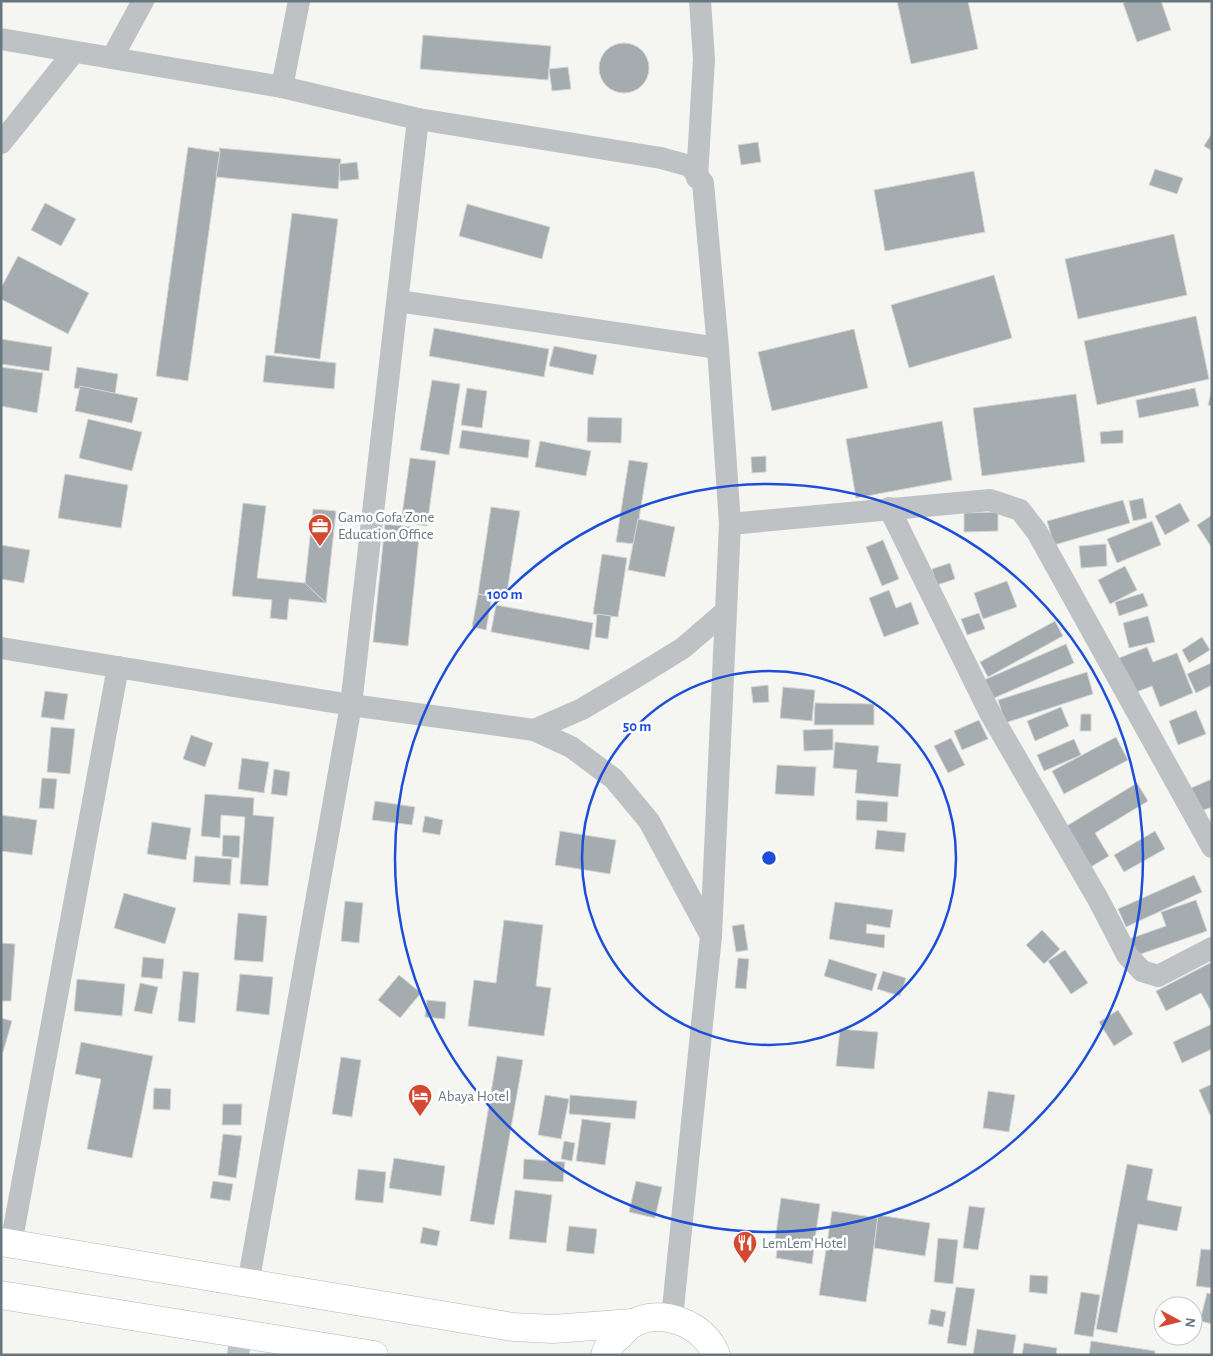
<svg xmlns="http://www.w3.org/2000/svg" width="1213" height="1356" viewBox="0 0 1213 1356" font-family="'Alegreya Sans',sans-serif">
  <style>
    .building { fill: #a4acb0; stroke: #d6d6d4 }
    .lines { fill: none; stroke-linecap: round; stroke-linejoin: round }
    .trunk-casing { stroke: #b1b5b7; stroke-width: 29 }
    .minor { stroke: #bec2c5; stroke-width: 22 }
    .trunk { stroke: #fff; stroke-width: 28 }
    .ring { fill: none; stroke: #1d4ed8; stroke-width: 2.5 }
    .labels { text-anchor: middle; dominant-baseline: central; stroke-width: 5; stroke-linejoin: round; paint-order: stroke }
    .poi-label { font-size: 15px; fill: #667780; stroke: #fff; text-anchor: start }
    .centre { fill: #1d4ed8; stroke: #fff; stroke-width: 2.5 }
    .ring-label { font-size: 15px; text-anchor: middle; font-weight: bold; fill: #1d4ed8; stroke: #fff; stroke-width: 5; stroke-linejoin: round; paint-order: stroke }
  </style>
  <rect width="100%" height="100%" fill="#f5f5f2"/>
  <g class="building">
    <polygon points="897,1 968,1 978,49 911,64"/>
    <polygon points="1128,1 1161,1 1171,30 1137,42 1123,3"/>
    <polygon points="423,35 551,46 548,80 420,69"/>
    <circle cx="624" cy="68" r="25"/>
    <polygon points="568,67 571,89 552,91 549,69"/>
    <polygon points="1212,133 1212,151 1204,146"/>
    <polygon points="758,142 761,162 741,165 738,145"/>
    <polygon points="188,147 220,152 188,381 156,376"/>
    <polygon points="219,148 341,159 338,189 216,177 220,152"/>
    <polygon points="357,162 359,179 340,181 339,164"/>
    <polygon points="1155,169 1183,178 1177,194 1149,185"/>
    <polygon points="974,171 985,232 885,251 874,190"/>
    <polygon points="45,203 76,219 61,246 31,230"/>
    <polygon points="467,204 550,227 542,259 459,236"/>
    <polygon points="292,213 338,219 320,359 274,353"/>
    <polygon points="1174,234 1187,295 1078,319 1065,259"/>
    <polygon points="18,256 89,293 68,334 1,299 1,288"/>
    <polygon points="994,275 1012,338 909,368 891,305"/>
    <polygon points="1196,316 1209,379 1097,405 1084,341"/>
    <polygon points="434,328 549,349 544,377 429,356"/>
    <polygon points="854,329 868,388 772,411 758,352"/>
    <polygon points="1,339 52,347 49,371 1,364"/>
    <polygon points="554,346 597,355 593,375 549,366"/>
    <polygon points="266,355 336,363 334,389 263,382"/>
    <polygon points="1,367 43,373 37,413 1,406"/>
    <polygon points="77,367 118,374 115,394 74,388"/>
    <polygon points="432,380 460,384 449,455 420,450"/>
    <polygon points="80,386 138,398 132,423 75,411"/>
    <polygon points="467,388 487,391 482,428 461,425"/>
    <polygon points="1195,388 1199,406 1139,418 1136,400"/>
    <polygon points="1212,389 1212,406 1208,405"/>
    <polygon points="1076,394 1085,462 982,476 973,408"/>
    <polygon points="588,417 622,418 621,443 587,442"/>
    <polygon points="88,419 142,432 132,471 79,458"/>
    <polygon points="942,421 952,480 856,498 846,439"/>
    <polygon points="462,430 530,440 528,458 459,448"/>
    <polygon points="1123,430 1123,443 1101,444 1100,432"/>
    <polygon points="540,441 591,451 586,476 535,467"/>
    <polygon points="766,456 766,472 752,473 751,457"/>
    <polygon points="410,458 436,461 427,526 401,522"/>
    <polygon points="629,460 648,463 635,544 616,542"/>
    <polygon points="65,474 128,485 121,528 58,518"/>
    <polygon points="1143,498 1147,518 1133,521 1129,501"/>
    <polygon points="1123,500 1130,523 1054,545 1047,521"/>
    <polygon points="243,503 266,506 257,578 305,583 326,603 289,599 287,620 270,618 272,600 232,596"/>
    <polygon points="1180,503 1190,521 1165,535 1155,516"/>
    <polygon points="491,507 520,511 506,598 478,594"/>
    <polygon points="313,509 336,511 326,603 305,583"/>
    <polygon points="998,512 998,531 964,532 964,513"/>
    <polygon points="1212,515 1212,548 1197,525"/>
    <polygon points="638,519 675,527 665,577 628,570"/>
    <polygon points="1152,521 1161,545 1117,563 1107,539"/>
    <polygon points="385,524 420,528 408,646 373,642"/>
    <polygon points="883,540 899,579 882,586 866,547"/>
    <polygon points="1106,544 1107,566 1081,568 1079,546"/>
    <polygon points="1,545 30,550 24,583 1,579"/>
    <polygon points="602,554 627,558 618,617 593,614"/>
    <polygon points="950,563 955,579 937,585 932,569"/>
    <polygon points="1125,566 1137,590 1110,604 1098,580"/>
    <polygon points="1007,581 1017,607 983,619 974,593"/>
    <polygon points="889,590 896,608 911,602 919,624 884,637 869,598"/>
    <polygon points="1143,593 1148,606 1119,616 1115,602"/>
    <polygon points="478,594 492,597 486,630 472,627"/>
    <polygon points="496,605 593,623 589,650 491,632"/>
    <polygon points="979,613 985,629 967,635 961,619"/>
    <polygon points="597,614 611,616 608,639 595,637"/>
    <polygon points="1148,616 1155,642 1129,648 1123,623"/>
    <polygon points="1055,621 1063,636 988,677 980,662"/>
    <polygon points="1202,637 1210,650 1189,663 1182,650"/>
    <polygon points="1066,644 1074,663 992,699 984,680"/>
    <polygon points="1147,647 1153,662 1177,653 1193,693 1160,707 1152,686 1134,693 1119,658"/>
    <polygon points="1211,663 1212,685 1196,693 1187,674"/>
    <polygon points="1087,672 1093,694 1005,723 998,700"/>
    <polygon points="768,685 769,702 753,703 751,687"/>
    <polygon points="783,687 815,690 812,721 780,718"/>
    <polygon points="45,691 68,694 64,720 41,717"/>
    <polygon points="815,703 874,704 874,725 814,725"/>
    <polygon points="1061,707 1069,726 1035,741 1027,721"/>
    <polygon points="1196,710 1206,734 1178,745 1169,721"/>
    <polygon points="1081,714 1091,714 1091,731 1080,731"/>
    <polygon points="979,720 988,739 962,750 954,731"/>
    <polygon points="51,727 75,729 70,774 47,772"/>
    <polygon points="833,729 833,750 804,751 803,730"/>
    <polygon points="191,735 213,743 205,767 183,759"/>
    <polygon points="1116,737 1128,760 1064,794 1052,771"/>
    <polygon points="951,738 965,765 948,773 934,746"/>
    <polygon points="1074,739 1081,755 1044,771 1037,755"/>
    <polygon points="835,742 879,746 877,762 901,764 898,797 855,793 857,770 833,768"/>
    <polygon points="242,758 269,762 264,793 238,789"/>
    <polygon points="777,765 816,767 814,796 775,794"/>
    <polygon points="274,769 290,772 287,796 271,794"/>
    <polygon points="42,778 57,779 54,809 39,808"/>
    <polygon points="1212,779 1212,807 1201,811 1191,788"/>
    <polygon points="1137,783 1148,801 1095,833 1109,856 1089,868 1065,827"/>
    <polygon points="205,794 254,798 253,815 274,817 268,886 240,884 245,817 221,815 220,838 201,836"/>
    <polygon points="857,800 888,802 887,822 856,820"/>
    <polygon points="375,801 415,807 412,825 372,820"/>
    <polygon points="1,815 37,820 32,855 1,851"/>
    <polygon points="425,816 443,820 440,835 422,832"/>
    <polygon points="152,822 191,828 186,860 147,854"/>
    <polygon points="877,830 906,833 904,852 875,849"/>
    <polygon points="560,831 616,840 610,874 555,865"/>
    <polygon points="1155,831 1165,849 1124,872 1114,855"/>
    <polygon points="223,835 240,836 239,858 222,856"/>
    <polygon points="195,856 232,859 230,885 193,882"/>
    <polygon points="1194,875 1202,892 1126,927 1118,909"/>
    <polygon points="124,893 176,908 165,944 114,928"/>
    <polygon points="1196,900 1207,931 1135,956 1129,939 1166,926 1161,912"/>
    <polygon points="345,901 363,903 359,943 341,941"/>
    <polygon points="835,902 893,910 890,928 867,924 866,933 885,935 884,948 829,939"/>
    <polygon points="238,913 267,916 263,962 234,960"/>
    <polygon points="504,920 543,925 536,986 551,988 544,1036 468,1026 474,980 496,983"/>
    <polygon points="744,924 748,950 736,952 732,926"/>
    <polygon points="1042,930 1060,949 1044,964 1026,945"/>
    <polygon points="1,943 15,944 11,1001 1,1001"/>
    <polygon points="1065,950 1088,983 1071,994 1048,961"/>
    <polygon points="143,957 164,959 162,979 141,977"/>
    <polygon points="738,958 749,959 746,989 735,988"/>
    <polygon points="829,959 877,974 872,991 824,976"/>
    <polygon points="1212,962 1212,1013 1201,993 1166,1011 1156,991"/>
    <polygon points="183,971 199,973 195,1023 178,1021"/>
    <polygon points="883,971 906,978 900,996 877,989"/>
    <polygon points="240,974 273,977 269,1015 236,1011"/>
    <polygon points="399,975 421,993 400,1018 378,1000"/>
    <polygon points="77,979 125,984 122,1016 74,1011"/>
    <polygon points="140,983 158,987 152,1014 134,1011"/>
    <polygon points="427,1000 446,1002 445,1019 425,1017"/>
    <polygon points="1118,1010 1133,1034 1114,1046 1099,1022"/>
    <polygon points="1,1018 12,1021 3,1052 1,1051"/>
    <polygon points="1212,1024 1212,1049 1182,1063 1173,1042"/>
    <polygon points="840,1029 878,1032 874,1069 836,1066"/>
    <polygon points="81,1042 153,1056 132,1158 87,1149 101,1079 75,1074"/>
    <polygon points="497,1056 523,1060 494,1225 470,1221"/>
    <polygon points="341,1057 361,1060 352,1117 332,1114"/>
    <polygon points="1212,1084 1212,1114 1210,1115 1199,1090"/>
    <polygon points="154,1088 171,1089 170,1110 153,1109"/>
    <polygon points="988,1091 1015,1095 1009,1132 983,1128"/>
    <polygon points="545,1095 569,1099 561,1139 538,1135"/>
    <polygon points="570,1095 637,1101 635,1119 569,1114"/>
    <polygon points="223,1104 242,1104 241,1125 222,1125"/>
    <polygon points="582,1119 611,1123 605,1165 576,1161"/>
    <polygon points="223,1134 242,1136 236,1178 218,1175"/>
    <polygon points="564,1141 575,1143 572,1161 561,1159"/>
    <polygon points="394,1158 445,1166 441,1196 389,1188"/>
    <polygon points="524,1159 565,1162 563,1182 523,1179"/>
    <polygon points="1127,1164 1153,1169 1147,1200 1182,1207 1177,1231 1138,1224 1117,1333 1096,1329"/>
    <polygon points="358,1169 386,1172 383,1203 355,1200"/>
    <polygon points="213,1181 233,1184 230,1201 210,1198"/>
    <polygon points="636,1181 662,1187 655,1218 629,1212"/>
    <polygon points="515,1190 552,1195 546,1243 509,1239"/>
    <polygon points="781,1198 820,1204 814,1246 775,1240"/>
    <polygon points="969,1206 985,1208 978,1250 963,1248"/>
    <polygon points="832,1211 878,1218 866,1302 819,1295"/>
    <polygon points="878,1215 930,1223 925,1256 874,1248"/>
    <polygon points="569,1226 597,1229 594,1254 566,1251"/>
    <polygon points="423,1227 440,1231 437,1246 420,1243"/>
    <polygon points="938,1238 958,1240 953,1284 934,1282"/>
    <polygon points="778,1243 814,1248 812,1264 776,1258"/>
    <polygon points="1201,1249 1212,1250 1212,1288 1196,1286"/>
    <polygon points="1030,1275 1048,1276 1047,1294 1029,1292"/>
    <polygon points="956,1287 975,1289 966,1346 947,1343"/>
    <polygon points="1081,1292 1100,1295 1093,1337 1074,1334"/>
    <polygon points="1207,1293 1212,1294 1212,1324 1200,1321"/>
    <polygon points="931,1309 946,1312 943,1327 928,1324"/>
    <polygon points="977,1329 1016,1335 1013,1355 973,1355"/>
    <polygon points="1091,1341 1155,1351 1155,1355 1089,1355"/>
    <polygon points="1024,1343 1057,1348 1056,1355 1022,1355"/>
  </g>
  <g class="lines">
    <defs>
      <g id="trunk">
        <polyline points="1,1242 513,1327 553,1329 633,1323"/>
        <polyline points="1,1295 374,1355"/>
        <path d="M605,1355C608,1345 613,1341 621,1334C624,1331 628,1326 632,1324C661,1307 705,1324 716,1355"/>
      </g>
    </defs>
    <use href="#trunk" class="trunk-casing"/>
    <g class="minor">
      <polyline points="1,39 282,87 418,119 661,158 690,166 703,183 718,348 730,524 711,936 672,1318"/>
      <polyline points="112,58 143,1"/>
      <polyline points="282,87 299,1"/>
      <polyline points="1,143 74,52"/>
      <polyline points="697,178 704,59 700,1"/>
      <polyline points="398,301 718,348"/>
      <polyline points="889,508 990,713 1098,899 1127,955 1142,971 1158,976 1212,948"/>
      <polyline points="730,524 990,500 1020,510 1037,532 1212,847"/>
      <polyline points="1,648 351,705 534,730 571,747 614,779 649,821 711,936"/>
      <polyline points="534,730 582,709 636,677 683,648 726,611"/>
      <polyline points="11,1244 118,667"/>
      <polyline points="248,1284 351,705 418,119"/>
      <polyline points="238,1355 241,1334"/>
    </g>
    <use href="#trunk" class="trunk"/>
  </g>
  <g class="ring">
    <circle cx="769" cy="858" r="187"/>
    <circle cx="769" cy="858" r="374"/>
  </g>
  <defs>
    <symbol id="office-pin" viewBox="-11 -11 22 30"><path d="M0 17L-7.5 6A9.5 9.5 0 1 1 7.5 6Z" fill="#d54831" stroke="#fff"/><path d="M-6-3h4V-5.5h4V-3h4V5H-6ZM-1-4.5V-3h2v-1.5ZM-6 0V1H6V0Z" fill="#fff"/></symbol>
    <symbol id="hotel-pin" viewBox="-11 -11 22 30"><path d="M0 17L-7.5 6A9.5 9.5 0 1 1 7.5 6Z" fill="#d54831" stroke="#fff"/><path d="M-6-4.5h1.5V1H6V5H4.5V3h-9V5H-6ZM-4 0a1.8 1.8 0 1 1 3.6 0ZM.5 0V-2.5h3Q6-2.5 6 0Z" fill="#fff"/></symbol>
    <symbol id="restaurant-pin" viewBox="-11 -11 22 30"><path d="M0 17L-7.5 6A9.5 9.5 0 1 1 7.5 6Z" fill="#d54831" stroke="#fff"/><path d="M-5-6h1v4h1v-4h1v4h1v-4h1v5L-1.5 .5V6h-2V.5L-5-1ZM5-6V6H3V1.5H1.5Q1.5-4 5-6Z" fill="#fff"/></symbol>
  </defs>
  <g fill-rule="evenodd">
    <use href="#office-pin" x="306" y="512" width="28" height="38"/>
    <use href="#hotel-pin" x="406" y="1082" width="28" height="38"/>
    <use href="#restaurant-pin" x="731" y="1229" width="28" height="38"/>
  </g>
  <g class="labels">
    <g class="poi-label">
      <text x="338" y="517">Gamo Gofa Zone<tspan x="338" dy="17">Education Office</tspan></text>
      <text x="438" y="1096">Abaya Hotel</text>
      <text x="762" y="1243">LemLem Hotel</text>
    </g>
  </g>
  <circle cx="769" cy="858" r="8" class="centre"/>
  <g class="ring-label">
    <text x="505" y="599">100 m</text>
    <text x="637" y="731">50 m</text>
  </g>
  <rect width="1213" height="1356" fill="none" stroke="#667780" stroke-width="5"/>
  <g transform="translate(1178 1321) rotate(97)"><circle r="24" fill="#ffffff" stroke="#c2c9cc"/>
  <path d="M0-4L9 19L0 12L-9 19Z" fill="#d54831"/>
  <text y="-8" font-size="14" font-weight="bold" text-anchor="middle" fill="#667780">N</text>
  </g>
</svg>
